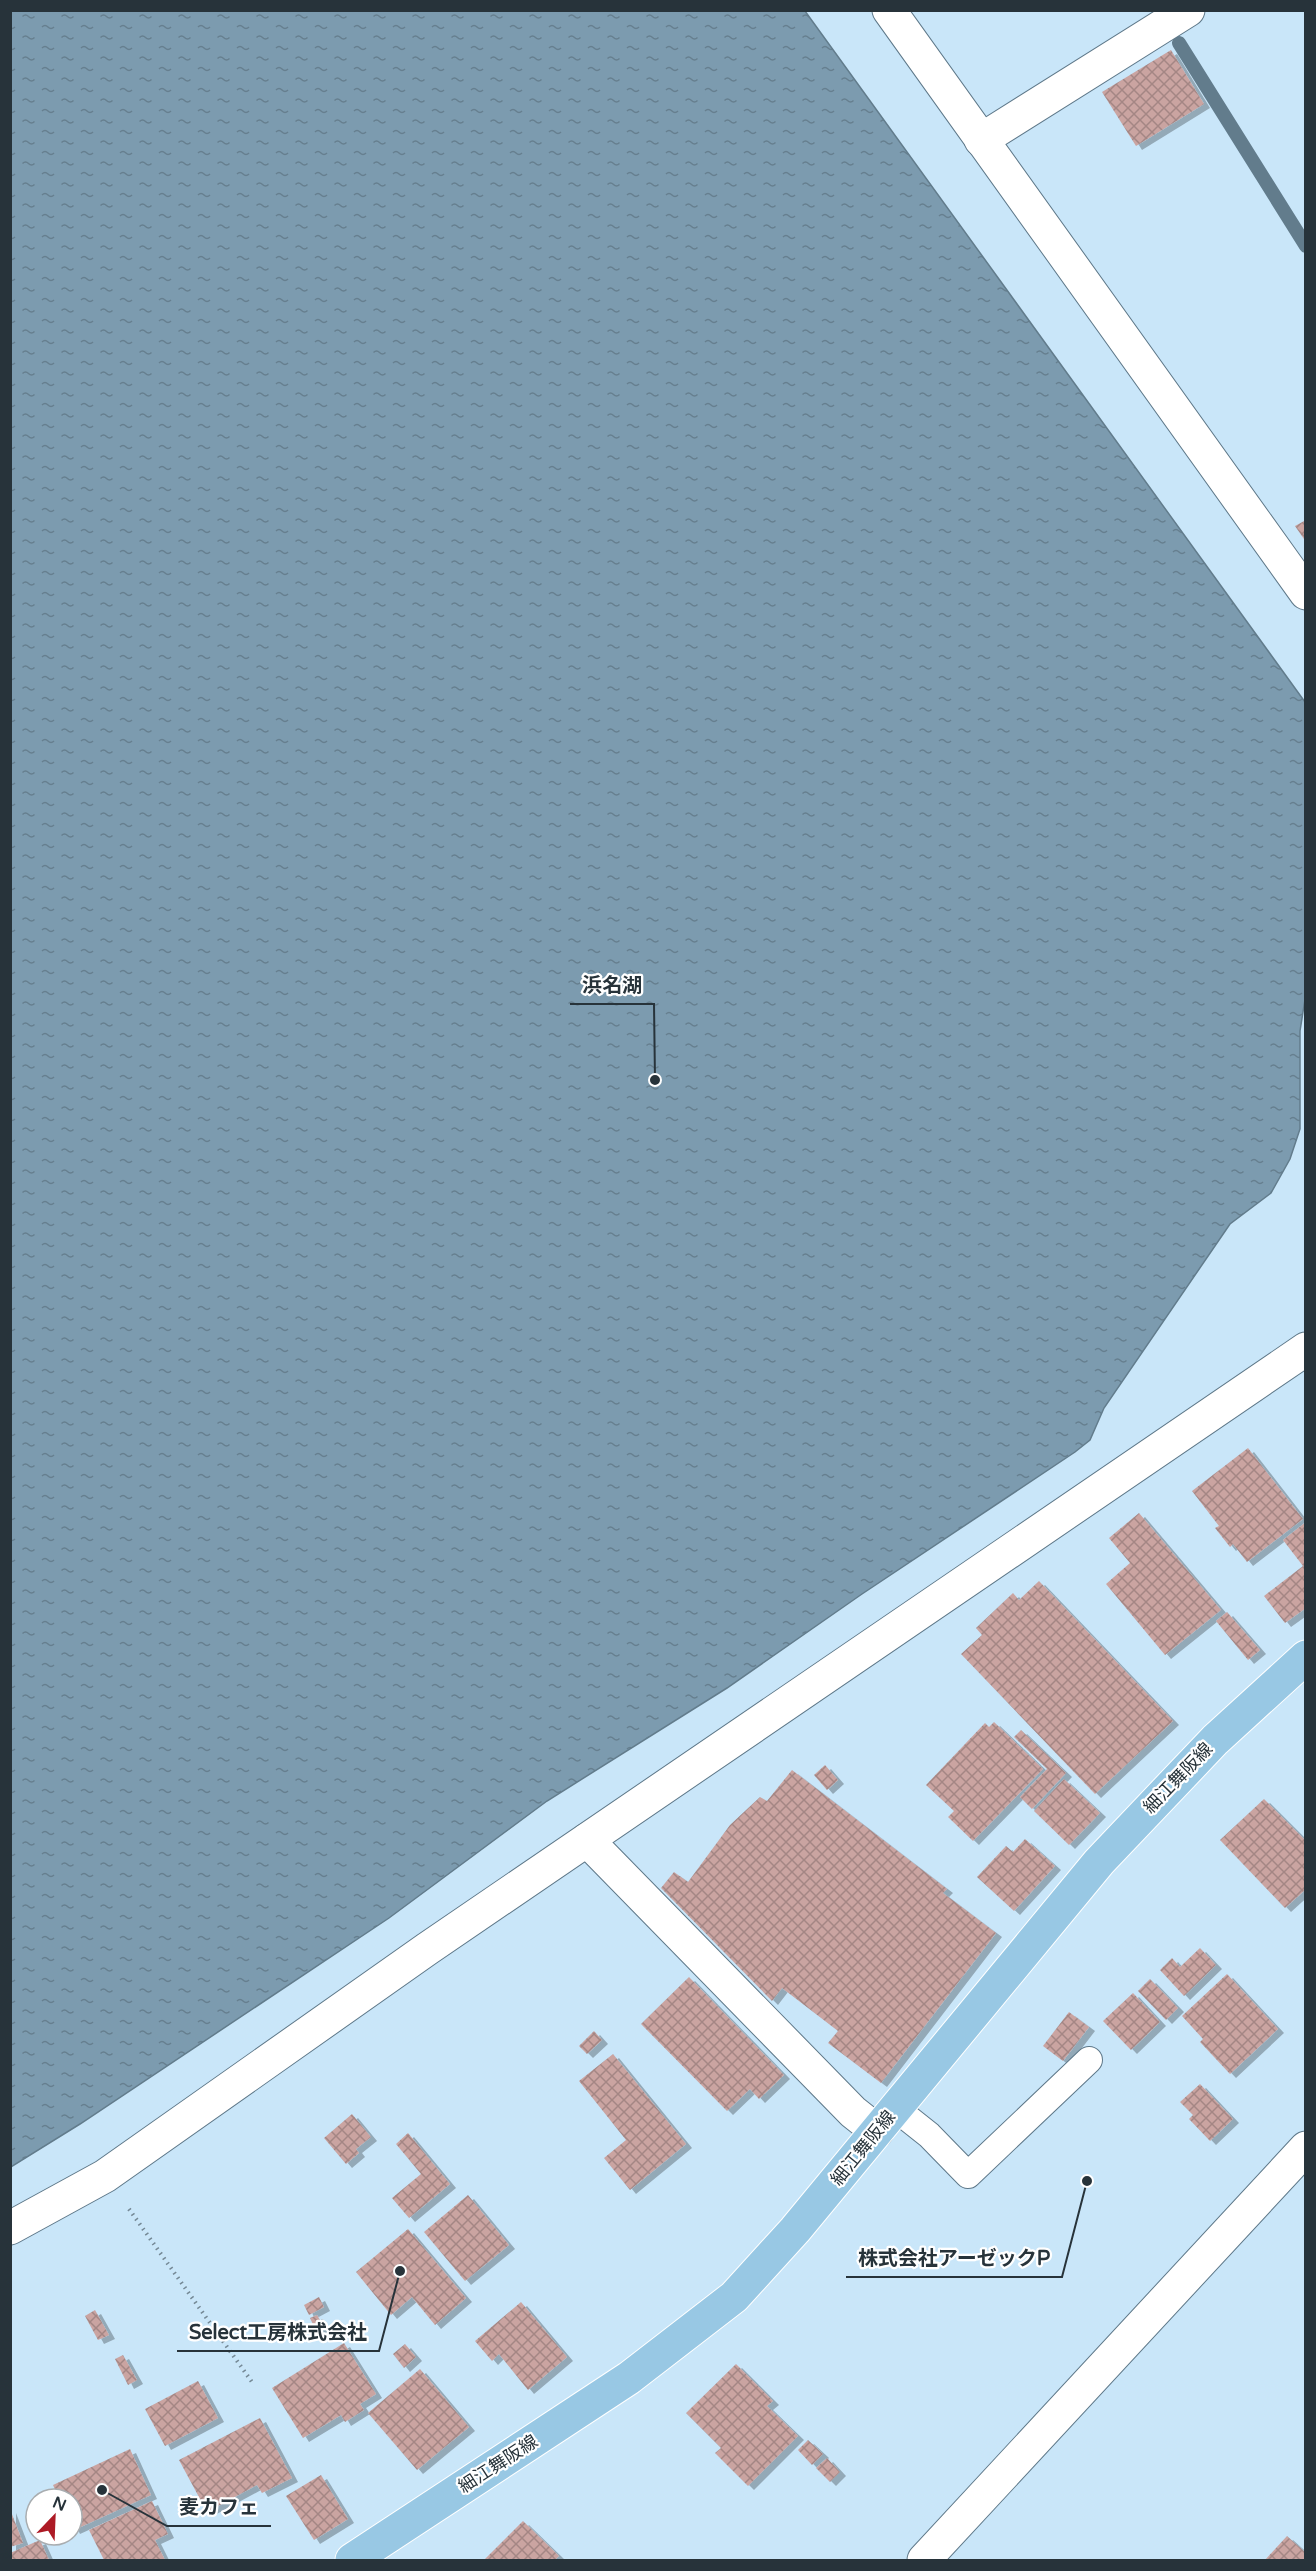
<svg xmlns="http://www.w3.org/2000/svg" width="1316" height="2571" viewBox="0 0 1316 2571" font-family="'Varela Round','Noto Sans JP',sans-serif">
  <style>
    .water { fill: url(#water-ripples); stroke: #627c8c; stroke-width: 1.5 }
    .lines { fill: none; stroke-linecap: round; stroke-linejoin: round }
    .stream { stroke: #627c8c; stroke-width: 14 }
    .building { fill: url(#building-cross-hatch); filter: url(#shadow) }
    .lane-casing { stroke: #5e7889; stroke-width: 28 }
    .street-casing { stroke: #5e7889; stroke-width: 35 }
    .primary-casing { stroke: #fff; stroke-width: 35 }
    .path { stroke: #758996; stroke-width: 4; stroke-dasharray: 1.5 4.5; stroke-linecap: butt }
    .lane { stroke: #fff; stroke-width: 26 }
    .street { stroke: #fff; stroke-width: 33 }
    .primary { stroke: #98c8e4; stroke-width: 33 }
    .labels { text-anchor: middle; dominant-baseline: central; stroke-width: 4.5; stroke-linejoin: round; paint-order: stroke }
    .street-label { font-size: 18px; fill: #27333a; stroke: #fff }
    .leader { fill: none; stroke: #27333a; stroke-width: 2 }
    .callout-dot { fill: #27333a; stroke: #fff; stroke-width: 2 }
    .callout-label { font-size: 20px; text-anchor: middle; font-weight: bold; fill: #27333a; stroke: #fff; stroke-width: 4.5; stroke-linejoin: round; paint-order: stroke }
  </style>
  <defs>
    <pattern id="water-ripples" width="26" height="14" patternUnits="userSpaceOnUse" patternTransform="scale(1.5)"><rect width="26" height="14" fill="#7c9baf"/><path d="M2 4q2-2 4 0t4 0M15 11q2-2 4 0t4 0" fill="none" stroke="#667f8f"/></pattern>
    <pattern id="building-cross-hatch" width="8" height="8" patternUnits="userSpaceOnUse" patternTransform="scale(1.5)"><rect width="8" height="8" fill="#caa4a1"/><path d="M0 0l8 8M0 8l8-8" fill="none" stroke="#a48684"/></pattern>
    <filter id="shadow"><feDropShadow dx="6" dy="4" stdDeviation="0" flood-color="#0004"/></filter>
  </defs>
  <rect width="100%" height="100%" fill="#c9e6f9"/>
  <polygon class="water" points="11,10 805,11 1305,702 1306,993 1300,1031 1300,1129 1290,1159 1271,1193 1230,1224 1104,1408 1090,1440 1075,1452 862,1594 727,1688 547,1801 389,1918 80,2124 11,2167"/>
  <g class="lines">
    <polyline class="stream" points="1179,43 1306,246"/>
  </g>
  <g class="building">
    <polygon points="1171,50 1204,104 1136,146 1102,92"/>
    <polygon points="1306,520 1306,542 1295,526"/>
    <polygon points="1248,1448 1303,1519 1247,1562 1233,1544 1230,1547 1215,1528 1219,1526 1192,1491"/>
    <polygon points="1139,1513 1221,1610 1165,1655 1106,1584 1130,1563 1109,1538"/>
    <polygon points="1306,1522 1306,1608 1285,1623 1264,1596 1303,1566 1283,1540"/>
    <polygon points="1039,1581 1173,1721 1095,1794 961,1654 982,1635 976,1628 1013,1593 1019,1600"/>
    <polygon points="1227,1612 1260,1650 1248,1660 1216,1621"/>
    <polygon points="994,1722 1043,1769 973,1841 948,1817 954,1811 926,1785 985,1723 989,1727"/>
    <polygon points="1021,1730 1066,1773 1032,1809 1020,1797 1047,1769 1014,1737"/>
    <polygon points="825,1765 838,1780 827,1790 814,1775"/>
    <polygon points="792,1770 947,1889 943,1893 996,1933 881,2083 828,2043 838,2031 782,1988 772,2001 661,1888 674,1872 688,1882 730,1825 760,1797 767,1801"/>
    <polygon points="1064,1779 1100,1813 1069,1845 1034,1811"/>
    <polygon points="1264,1799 1306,1841 1306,1889 1285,1908 1220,1840"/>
    <polygon points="1025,1839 1055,1866 1014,1911 977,1877 1006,1846 1013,1852"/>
    <polygon points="1200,1948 1216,1965 1184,1996 1160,1970 1172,1958 1180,1967"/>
    <polygon points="1227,1974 1278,2029 1230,2074 1200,2042 1203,2039 1182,2016"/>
    <polygon points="689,1977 784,2075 759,2099 750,2089 727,2111 641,2024"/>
    <polygon points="1150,1979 1178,2008 1166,2020 1138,1991"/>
    <polygon points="1133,1993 1160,2022 1131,2050 1103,2021"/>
    <polygon points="1069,2012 1089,2027 1063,2061 1043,2046"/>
    <polygon points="594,2031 602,2040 587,2054 579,2046"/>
    <polygon points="613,2054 686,2144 630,2190 604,2158 626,2140 579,2081"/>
    <polygon points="1200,2084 1233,2119 1210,2141 1189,2119 1193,2115 1180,2102"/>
    <polygon points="352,2114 371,2137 356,2149 359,2153 346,2164 324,2138"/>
    <polygon points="408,2133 450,2184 409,2218 392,2198 421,2174 396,2144"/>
    <polygon points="468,2195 509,2245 465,2281 424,2232"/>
    <polygon points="408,2229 466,2298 435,2325 412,2297 391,2315 356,2272"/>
    <polygon points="319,2297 324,2307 309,2315 304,2305"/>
    <polygon points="521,2302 567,2357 528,2390 499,2354 492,2361 475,2341"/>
    <polygon points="95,2310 109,2335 98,2340 85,2316"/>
    <polygon points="317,2315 324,2327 316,2331 310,2318"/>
    <polygon points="344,2343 376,2394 360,2404 364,2410 345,2422 341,2415 303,2438 272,2388"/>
    <polygon points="405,2344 416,2357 404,2368 393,2354"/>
    <polygon points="123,2355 137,2380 128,2385 115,2359"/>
    <polygon points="736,2364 773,2401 767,2406 798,2436 748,2486 715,2453 721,2448 686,2413"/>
    <polygon points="420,2369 469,2427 417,2470 368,2413"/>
    <polygon points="198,2381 218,2418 165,2446 145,2409"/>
    <polygon points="260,2418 292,2478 262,2493 257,2485 207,2512 179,2460"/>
    <polygon points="808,2440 823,2454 812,2465 798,2450"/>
    <polygon points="130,2449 151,2495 74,2530 72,2526 72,2499 59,2499 53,2485"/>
    <polygon points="827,2458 840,2472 830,2482 816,2468"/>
    <polygon points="321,2475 348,2519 314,2540 286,2496"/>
    <polygon points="152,2501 168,2534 155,2540 165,2560 104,2560 89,2530"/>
    <polygon points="10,2509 23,2543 10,2547"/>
    <polygon points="523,2521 559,2556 555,2560 484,2560"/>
    <polygon points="1287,2536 1306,2553 1306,2560 1265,2560"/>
    <polygon points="40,2540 49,2560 10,2560 10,2553"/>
  </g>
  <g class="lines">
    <defs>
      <polyline id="lane" points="895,2108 929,2135 968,2175 1089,2060"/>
      <g id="street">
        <polyline points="889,10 1306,593"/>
        <polyline points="981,140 1188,10"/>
        <polyline points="587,1840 853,2112 877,2131"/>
        <polyline points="10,2228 105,2176 427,1949 1306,1349"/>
        <polyline points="924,2560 1306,2148"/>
      </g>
      <polyline id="primary" points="352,2560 629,2378 734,2297 795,2230 1099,1862 1215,1740 1306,1657"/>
    </defs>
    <use href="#lane" class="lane-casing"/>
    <use href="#street" class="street-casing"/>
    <use href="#primary" class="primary-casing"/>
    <polyline class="path" points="129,2209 252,2382"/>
    <use href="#lane" class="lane"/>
    <use href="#street" class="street"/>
    <use href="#primary" class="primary"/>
  </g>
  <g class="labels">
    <g class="street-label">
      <text transform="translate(1178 1778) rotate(-46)">細江舞阪線</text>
      <text transform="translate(863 2148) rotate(-51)">細江舞阪線</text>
      <text transform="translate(498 2464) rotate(-33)">細江舞阪線</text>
    </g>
  </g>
  <path class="leader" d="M655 1080L654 1004H570M1087 2181L1062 2277H846M400 2271L379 2351H177M102 2490L167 2526H271"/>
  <g class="callout-dot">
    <circle cx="655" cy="1080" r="6"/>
    <circle cx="1087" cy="2181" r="6"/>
    <circle cx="400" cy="2271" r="6"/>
    <circle cx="102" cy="2490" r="6"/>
  </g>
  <g class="callout-label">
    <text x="612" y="992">浜名湖</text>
    <text x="954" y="2265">株式会社アーゼックP</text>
    <text x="278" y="2339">Select工房株式会社</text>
    <text x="219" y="2514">麦カフェ</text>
  </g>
  <rect width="1316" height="2571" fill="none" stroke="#27333a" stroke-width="24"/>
  <g transform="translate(54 2517) rotate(23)"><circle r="28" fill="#ffffff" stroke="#a9adb0" stroke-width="1.5"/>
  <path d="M0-4.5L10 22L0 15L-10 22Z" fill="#ad1a25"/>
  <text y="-9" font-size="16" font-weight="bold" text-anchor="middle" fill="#27333a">N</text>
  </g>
</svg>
